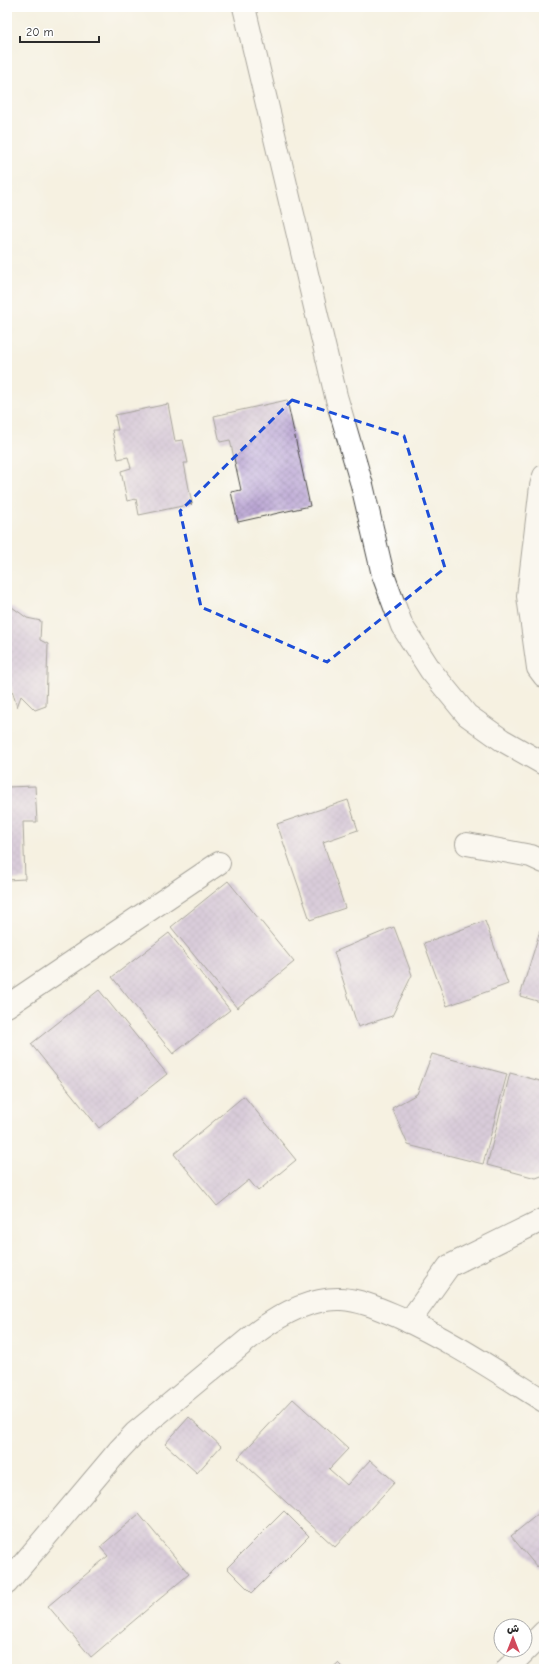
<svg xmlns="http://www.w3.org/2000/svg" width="551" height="1676" viewBox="0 0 551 1676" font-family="'Comic Neue','Playpen Sans Arabic',sans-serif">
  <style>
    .building { fill: url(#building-cross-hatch) }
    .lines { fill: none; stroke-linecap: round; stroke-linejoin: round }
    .minor-casing { stroke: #494946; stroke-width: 24 }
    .minor { stroke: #fff; stroke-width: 22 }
    .marked { fill: none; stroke: #1d4ed8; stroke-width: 3; stroke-dasharray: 8 5; stroke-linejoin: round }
  </style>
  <defs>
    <pattern id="building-cross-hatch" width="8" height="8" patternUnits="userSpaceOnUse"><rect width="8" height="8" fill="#b59fd0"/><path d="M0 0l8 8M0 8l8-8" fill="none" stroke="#9382a9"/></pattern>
  </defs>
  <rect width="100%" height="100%" fill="#fff"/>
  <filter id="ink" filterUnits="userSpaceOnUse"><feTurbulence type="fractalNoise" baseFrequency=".025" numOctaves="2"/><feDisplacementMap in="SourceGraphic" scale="8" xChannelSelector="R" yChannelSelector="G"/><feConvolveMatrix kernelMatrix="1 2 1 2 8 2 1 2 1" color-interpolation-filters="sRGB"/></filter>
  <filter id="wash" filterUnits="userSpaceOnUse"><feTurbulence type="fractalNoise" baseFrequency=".012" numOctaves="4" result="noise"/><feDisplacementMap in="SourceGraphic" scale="16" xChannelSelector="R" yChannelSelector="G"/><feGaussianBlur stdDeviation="0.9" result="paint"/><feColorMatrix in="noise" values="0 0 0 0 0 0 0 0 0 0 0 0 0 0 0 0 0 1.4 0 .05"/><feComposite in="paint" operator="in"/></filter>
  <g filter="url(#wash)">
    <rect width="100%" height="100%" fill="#f5f1e1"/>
    <g id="blocks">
      <g class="building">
        <polygon points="287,400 310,506 238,522 231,492 241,490 230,440 220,442 214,416"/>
        <polygon points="168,404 175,441 183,440 188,463 184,463 192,504 139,515 136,499 127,501 121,471 131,468 128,457 118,459 112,430 118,430 115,415"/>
        <polygon points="7,607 12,607 27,618 41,621 40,640 48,644 46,706 35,710 21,696 17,707 7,673"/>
        <polygon points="35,786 37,822 23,822 25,879 7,880 7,787"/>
        <polygon points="348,800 358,830 323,842 345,908 310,920 277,824"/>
        <polygon points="228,881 294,962 237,1008 171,927"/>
        <polygon points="485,921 508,984 447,1006 424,943"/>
        <polygon points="394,927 412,975 392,1016 358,1027 334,952"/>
        <polygon points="540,931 544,932 544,1003 520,996"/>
        <polygon points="169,933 230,1010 173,1054 112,977"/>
        <polygon points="99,990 167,1074 99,1128 31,1044"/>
        <polygon points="432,1054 507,1074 483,1164 408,1145 392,1108 417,1094"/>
        <polygon points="510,1073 544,1082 544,1175 536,1178 487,1165"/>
        <polygon points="244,1096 296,1160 258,1191 249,1180 217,1206 174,1154"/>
        <polygon points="293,1399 348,1449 329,1469 347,1485 370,1460 395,1482 335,1547 238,1458"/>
        <polygon points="189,1417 221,1446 197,1473 165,1444"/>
        <polygon points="544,1509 544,1561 537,1567 511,1536"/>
        <polygon points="284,1511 309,1536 252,1593 227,1568"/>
        <polygon points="139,1514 189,1574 91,1657 48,1606 108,1556 100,1547"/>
        <polygon points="338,1663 344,1669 331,1669"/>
      </g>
    </g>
  </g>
  <g filter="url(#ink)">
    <use href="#blocks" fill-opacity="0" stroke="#494946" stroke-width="1"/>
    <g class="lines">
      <defs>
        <g id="minor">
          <polyline points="244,7 336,396 362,485 383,575 402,626 431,671 467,715 502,740 544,764"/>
          <polyline points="544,476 541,486 528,596 538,668 544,676"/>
          <polyline points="467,844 531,856 544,862"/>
          <polyline points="7,1006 219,863"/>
          <polyline points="409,1322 449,1266 544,1219"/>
          <path d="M7,1583L119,1450L135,1433L257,1332C281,1314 310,1298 341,1299C361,1300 380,1309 399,1317C450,1340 496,1371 544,1401"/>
          <polyline points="507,1669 544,1632"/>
        </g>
      </defs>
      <use href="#minor" class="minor-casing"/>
      <use href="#minor" class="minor"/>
    </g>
  </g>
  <path d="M0 0H551V1676H0ZM292,400L404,436L445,568L327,662L201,607L180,511Z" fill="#f5f1e1" fill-opacity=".55" fill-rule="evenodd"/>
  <path class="marked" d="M292,400L404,436L445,568L327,662L201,607L180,511Z"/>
  <rect width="551" height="1676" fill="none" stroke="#fff" stroke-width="24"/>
  <g transform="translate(513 1638)"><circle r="19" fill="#ffffff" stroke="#aaaaaa"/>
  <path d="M0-3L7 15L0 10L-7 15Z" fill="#d1495b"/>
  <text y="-6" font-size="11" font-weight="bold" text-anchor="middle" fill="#2b2b2b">ش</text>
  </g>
  <path d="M20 36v6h79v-6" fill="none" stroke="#2b2b2b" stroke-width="2"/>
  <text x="26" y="36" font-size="12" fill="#2b2b2b" stroke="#ffffff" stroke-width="3" paint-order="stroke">20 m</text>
</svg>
